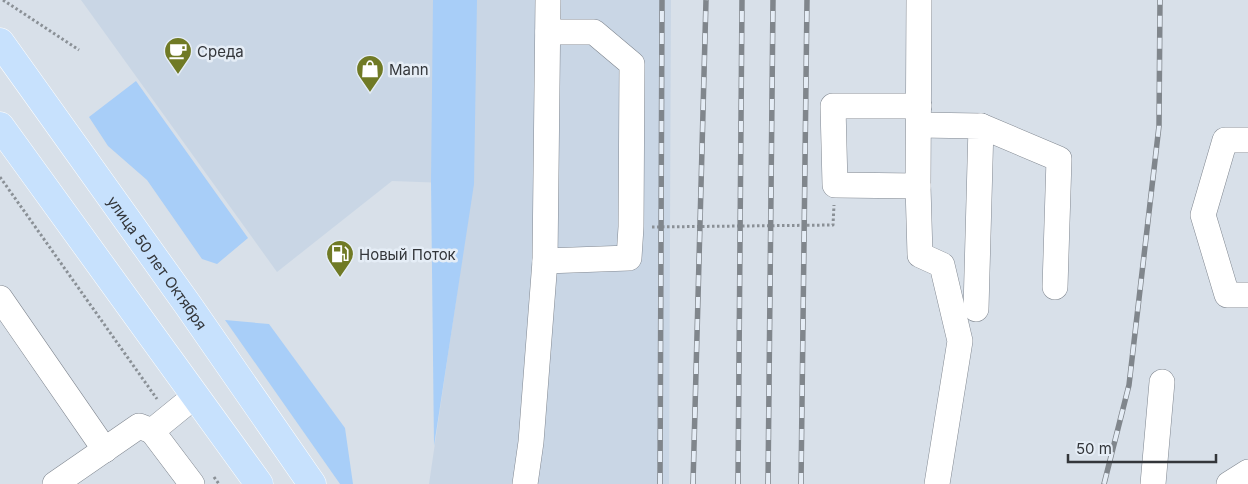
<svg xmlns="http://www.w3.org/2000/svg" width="1248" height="484" viewBox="0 0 1248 484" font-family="Inter,sans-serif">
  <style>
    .built { fill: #c9d6e5 }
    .green { fill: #a8cef8 }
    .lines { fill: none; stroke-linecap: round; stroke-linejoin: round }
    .minor-casing { stroke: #808790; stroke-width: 26 }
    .major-casing { stroke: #fff; stroke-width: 29 }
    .path { stroke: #8a9096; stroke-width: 3; stroke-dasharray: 2.5 2.5; stroke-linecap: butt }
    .minor { stroke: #fff; stroke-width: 25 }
    .major { stroke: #c7e1fd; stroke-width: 28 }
    .rail-casing { stroke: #80868c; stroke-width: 5.5 }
    .rail { stroke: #e5edf6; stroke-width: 4; stroke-dasharray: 11; stroke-linecap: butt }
    .labels { text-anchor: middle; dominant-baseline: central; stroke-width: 5; stroke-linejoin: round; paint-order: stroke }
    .poi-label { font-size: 15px; fill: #33363a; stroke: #e5edf6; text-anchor: start }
    .street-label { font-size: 15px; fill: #33363a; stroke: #e5edf6 }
  </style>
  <rect width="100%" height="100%" fill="#d8e0e9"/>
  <polygon class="built" points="81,0 671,0 669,484 429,484 473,184 392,181 277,272"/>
  <g class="green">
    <polygon points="433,0 477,0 474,184 434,446 431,182"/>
    <polygon points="136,81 248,238 217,264 202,259 147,180 108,146 89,117"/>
    <polygon points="225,320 269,324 345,428 353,484 340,484"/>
  </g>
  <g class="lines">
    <defs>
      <g id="minor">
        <polyline points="919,0 918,186 920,255 942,265 960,341 937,484"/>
        <polyline points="919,125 981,126 976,309"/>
        <polyline points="981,126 1059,159 1055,287"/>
        <polyline points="1248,140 1225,140 1203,215 1227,295 1248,295"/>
        <polyline points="918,186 835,185 833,106 919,106"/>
        <polyline points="545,261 629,258 631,227 632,64 594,32 548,32"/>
        <polyline points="0,298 105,450"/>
        <polyline points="55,484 139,426 152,431"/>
        <polyline points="192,484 152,431 195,396"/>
        <polyline points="525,484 531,442 545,261 548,0"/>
        <polyline points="1153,484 1162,382"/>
        <polyline points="1229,484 1248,472"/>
      </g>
      <g id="major">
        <path id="s1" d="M0,42L188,305L312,484"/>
        <polyline points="0,126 259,484"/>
      </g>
    </defs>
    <use href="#minor" class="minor-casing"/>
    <use href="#major" class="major-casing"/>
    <g class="path">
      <polyline points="3,0 79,50"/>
      <polyline points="0,177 157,399"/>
      <polyline points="652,227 833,225 834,205"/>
      <polyline points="214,477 219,484"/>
    </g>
    <use href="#minor" class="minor"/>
    <use href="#major" class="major"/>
    <defs>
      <g id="rail">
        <polyline points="660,484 662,0"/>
        <polyline points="693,484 706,0"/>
        <polyline points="738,484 742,0"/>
        <polyline points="768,484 773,0"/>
        <polyline points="801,484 807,0"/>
        <polyline points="1104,484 1129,385 1159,126 1160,0"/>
      </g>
    </defs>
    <use href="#rail" class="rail-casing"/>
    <use href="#rail" class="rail"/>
  </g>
  <defs>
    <symbol id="cafe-pin" viewBox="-11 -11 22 30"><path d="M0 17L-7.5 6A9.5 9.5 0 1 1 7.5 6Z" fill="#707a25" stroke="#e5edf6"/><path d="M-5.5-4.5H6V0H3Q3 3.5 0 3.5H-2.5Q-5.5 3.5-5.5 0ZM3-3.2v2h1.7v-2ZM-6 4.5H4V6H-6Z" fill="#fff"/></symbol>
    <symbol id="shop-pin" viewBox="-11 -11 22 30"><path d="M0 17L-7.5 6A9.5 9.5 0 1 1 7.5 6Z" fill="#707a25" stroke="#e5edf6"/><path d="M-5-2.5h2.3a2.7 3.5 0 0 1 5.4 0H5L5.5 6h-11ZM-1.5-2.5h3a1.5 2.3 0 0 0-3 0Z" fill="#fff"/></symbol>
    <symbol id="fuel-pin" viewBox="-11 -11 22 30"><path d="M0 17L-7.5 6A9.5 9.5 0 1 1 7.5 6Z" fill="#707a25" stroke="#e5edf6"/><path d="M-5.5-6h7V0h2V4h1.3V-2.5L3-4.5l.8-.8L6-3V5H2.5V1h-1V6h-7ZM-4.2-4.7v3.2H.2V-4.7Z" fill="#fff"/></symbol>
  </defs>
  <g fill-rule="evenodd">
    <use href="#cafe-pin" x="162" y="35" width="32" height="43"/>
    <use href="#shop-pin" x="354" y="53" width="32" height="43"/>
    <use href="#fuel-pin" x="324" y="238" width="32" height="43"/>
  </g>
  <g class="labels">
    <g class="poi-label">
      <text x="197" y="51">Среда</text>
      <text x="389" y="69">Mann</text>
      <text x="359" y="254">Новый Поток</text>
    </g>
    <g class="street-label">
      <text stroke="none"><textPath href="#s1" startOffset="271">улица 50 лет Октября</textPath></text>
    </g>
  </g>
  <path d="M1068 454v8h148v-8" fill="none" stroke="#33363a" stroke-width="2.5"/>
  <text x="1076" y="454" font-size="15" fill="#33363a" stroke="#e5edf6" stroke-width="4" paint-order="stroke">50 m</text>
</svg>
